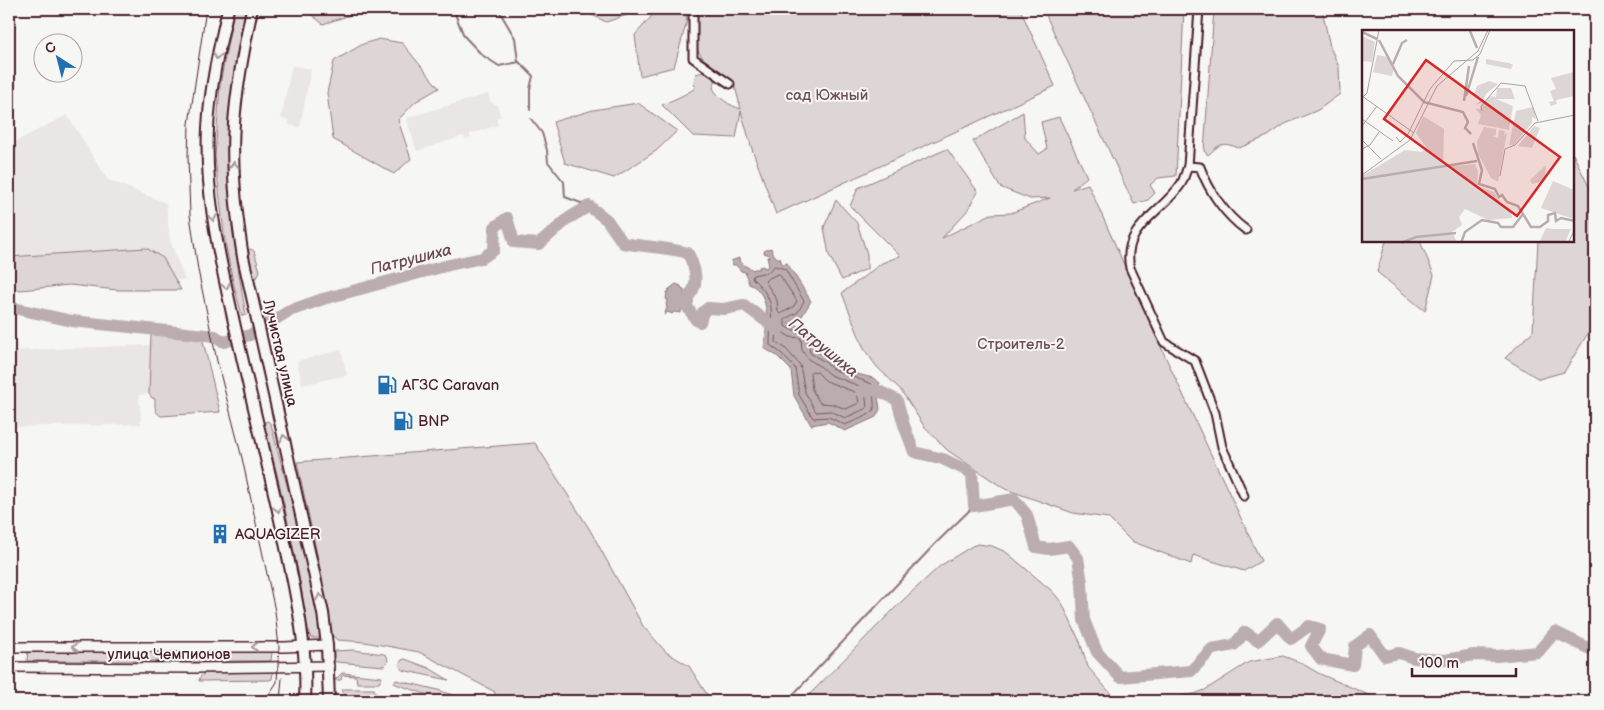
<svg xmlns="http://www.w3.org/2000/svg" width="1604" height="710" viewBox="0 0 1604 710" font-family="'Balsamiq Sans',sans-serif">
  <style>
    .built { fill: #e9e6e3 }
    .green { fill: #ddd6d5; stroke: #947a80 }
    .water { fill: #bbadae; stroke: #8e747a }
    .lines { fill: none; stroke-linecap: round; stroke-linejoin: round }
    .shore { stroke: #77585f; stroke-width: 1 }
    .stream { stroke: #8e747a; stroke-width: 2 }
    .river { stroke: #bbadae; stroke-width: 12 }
    .minor-casing { stroke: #4a1f2b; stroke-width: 11 }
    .tertiary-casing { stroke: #4a1f2b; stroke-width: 12 }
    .primary-casing { stroke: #4a1f2b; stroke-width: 14 }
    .minor { stroke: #f6f6f2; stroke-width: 7 }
    .tertiary { stroke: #f6f6f2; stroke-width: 9 }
    .primary { stroke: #f6f6f2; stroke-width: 10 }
    .tram { stroke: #4a1f2b; stroke-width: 1 }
    .oneway { stroke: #a99598 }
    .labels { text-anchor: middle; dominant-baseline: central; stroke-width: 4; stroke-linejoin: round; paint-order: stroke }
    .park-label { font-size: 15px; fill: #6f4d56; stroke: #f6f6f2 }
    .street-label { font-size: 15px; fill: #4a1f2b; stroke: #f6f6f2 }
    .poi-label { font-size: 15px; fill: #4a1f2b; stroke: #f6f6f2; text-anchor: start }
    .water-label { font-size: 16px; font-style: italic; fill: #6c4a52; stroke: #f6f6f2 }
    .inset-river { fill: none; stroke: #bbadae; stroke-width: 2.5 }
    .inset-road { fill: none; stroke: #b1a0a2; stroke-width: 1 }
    .view { fill: #d62828; fill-opacity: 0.15; stroke: #d62828; stroke-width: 2.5 }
    .inset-edge { fill: none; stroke: #4a1f2b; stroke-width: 2.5 }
  </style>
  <rect width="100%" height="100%" fill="#f6f6f2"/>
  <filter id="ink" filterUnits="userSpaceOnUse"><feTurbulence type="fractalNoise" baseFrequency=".02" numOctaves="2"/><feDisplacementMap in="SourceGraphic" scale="10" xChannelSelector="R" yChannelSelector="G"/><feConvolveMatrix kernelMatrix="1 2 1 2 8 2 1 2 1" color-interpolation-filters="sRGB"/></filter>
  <g filter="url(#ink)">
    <g class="built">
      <polygon points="292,66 311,69 300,127 289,125 289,120 281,118"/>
      <polygon points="488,94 491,103 497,105 501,116 496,118 498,125 470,134 470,138 465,139 463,136 417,151 406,118"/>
      <polygon points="67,115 108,180 166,203 170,241 185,280 9,275 9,145"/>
      <polygon points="150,345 149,394 139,395 141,424 9,427 9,351"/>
      <polygon points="341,350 347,375 302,385 297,361"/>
    </g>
    <g class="green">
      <path d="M234,9H248L228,143C227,201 236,259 246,315L242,316L233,282L225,242L215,157L220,85Z"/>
      <polygon points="311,9 369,9 323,24 312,15"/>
      <polygon points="580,9 639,9 630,14 606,22"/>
      <polygon points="658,9 685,9 687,21 674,67 640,76 635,35"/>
      <path d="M697,9H1020L1055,86L776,214L752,149L741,111L736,138L693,136L662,105C674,99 684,96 695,88L694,81L696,74L709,70C716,77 717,79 713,88C719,99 729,105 741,109L734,83L702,57L697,49Z"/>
      <polygon points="1043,9 1184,9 1176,176 1158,178 1150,185 1155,193 1148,200 1134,204 1131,198"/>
      <path d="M1214,9H1322L1330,47L1339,67L1340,94L1318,110L1285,124L1268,136L1239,148C1222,142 1221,143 1208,155L1204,151Z"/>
      <polygon points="379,39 402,43 439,88 415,102 398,120 411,159 394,174 333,139 327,93 334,61 363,44"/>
      <polygon points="638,103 677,131 656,151 614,178 565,163 553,122 593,110"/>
      <polygon points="1023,112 1025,138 1039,154 1047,149 1041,122 1059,117 1087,177 1072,189 1088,184 1165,356 1261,561 1244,571 1193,555 1191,564 1131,541 1108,518 1073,513 1005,489 947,450 924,426 900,389 877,367 864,349 842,293 882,263 900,256 850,206 858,188 947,149 978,192 967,211 942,238 991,214 1011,213 1050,198 1030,199 1000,187 973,141"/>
      <polygon points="1573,154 1595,199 1595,322 1564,372 1539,379 1505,358 1533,331 1538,241 1573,241"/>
      <polygon points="836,200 857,223 867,254 867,269 842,280 829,255 824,227"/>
      <polygon points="1386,241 1420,241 1434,275 1425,311 1377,272"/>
      <polygon points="146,248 163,258 181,290 118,290 69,285 21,290 9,288 9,257"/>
      <polygon points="251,249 254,251 260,271 257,277 254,279 263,312 260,313 247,255 249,250"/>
      <path d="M151,332L202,337L220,412L161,416C154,412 155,406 155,399L152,398L149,394Z"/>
      <path d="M268,421L271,424C288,494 311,563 321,635L319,638H311C306,629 303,595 300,582C290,530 279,477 264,426L265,422Z"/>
      <polygon points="535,443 590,530 643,626 666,652 689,666 711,701 494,701 495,692 419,652 365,642 337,640 332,635 320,568 297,462"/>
      <polygon points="978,544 992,546 1006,552 1052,591 1062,603 1080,642 1088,667 1117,701 803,701 902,601 940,566 972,546"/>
      <polygon points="353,650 384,654 387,656 388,662 384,666 336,662 332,659 332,654 335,651"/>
      <polygon points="28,651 272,652 271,661 27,661"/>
      <polygon points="1283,656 1299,662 1320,674 1383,701 1155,701 1194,694 1205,690 1249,662"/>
      <polygon points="405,659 429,668 449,680 402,670 399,664 402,660"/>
      <polygon points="273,672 272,679 269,680 199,681 200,677 205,673"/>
      <polygon points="342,673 382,677 379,683 357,683 356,676 342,675 341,680 335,680"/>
      <polygon points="396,680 438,690 470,701 446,701 396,684 394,683"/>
      <polygon points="344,689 374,689 376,694 373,701 347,701 342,690"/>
    </g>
    <g class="water">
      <path d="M771,248L772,252L777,258H780L782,264L787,263L811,301L802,316L788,323L794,326L806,325L812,330L814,350L829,358L834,364L853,373L873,378L880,383L877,390L880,409L876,417L845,431L828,422L811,425L794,396L791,370L777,356L764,348C766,329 773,293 749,284L745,272L741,271L736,265H733L731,261L739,258L741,259L739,261L747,267L750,268L753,270L754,269H759V267L763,266L765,268L769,266L767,257H769L770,255L764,253L765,250Z"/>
      <polygon points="676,284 681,286 681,288 684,289 684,295 687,296 689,301 692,295 693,296 693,303 689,311 692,312 689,314 685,309 681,310 681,313 674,312 672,314 668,312 664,315 667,308 666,304 668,299 666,299 667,292 669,292 670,290 668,290"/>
    </g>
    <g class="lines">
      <g class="shore">
        <path d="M775,266L785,269L804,301L798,312L785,319V326C794,333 800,328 807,333L810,353L825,362L832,369L872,384C872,391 875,402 874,409C873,415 851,422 845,425L829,417L813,418L799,395L795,368L781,353L770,345C770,312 779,303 752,278L753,275L768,272Z"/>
        <polygon points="779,274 797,301 793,307 780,314 778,312 777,300 765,281 767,279"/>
        <polygon points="779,330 790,337 801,338 802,350 808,359 821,367 830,375 865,388 867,408 845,418 831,411 816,412 805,392 800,365 785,348 776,342 777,332"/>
        <polygon points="812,371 817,372 826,381 857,393 859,403 846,409 833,404 820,403 812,390 810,373"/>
      </g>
      <g class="stream">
        <polyline points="453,9 464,36 482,55 499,66 519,62 533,76 530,89 530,110"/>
        <polyline points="498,9 515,38 518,61"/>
        <polyline points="531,119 542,133 547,150 548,162 564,182 565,197 589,206"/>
        <polyline points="787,701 935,544 974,506"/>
      </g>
      <g class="river">
        <path d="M9,307L72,321L215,336L224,342L250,335L289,311L323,299L449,265L482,258L494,250L495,227L507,218L514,242L539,244L569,218L589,206L607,220L623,243C645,247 667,247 688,253C693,264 699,278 693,290C689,297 687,296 686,305L696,320L700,322L703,312L708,308L724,309L744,305L778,330"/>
        <polyline points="861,391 877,390 897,400 904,425 914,452 943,459 972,473 974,506 1014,499 1027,515 1036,547 1049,549 1069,546 1078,558 1082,583 1084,620 1097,652 1120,677 1191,671 1212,649 1234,645 1245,632 1258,641 1277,623 1291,639 1309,626 1320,629 1311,646 1321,659 1353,665 1355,646 1370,635 1385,656 1399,653 1414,658 1445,660 1474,655 1497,656 1538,652 1555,632 1590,649 1595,650"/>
      </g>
      <defs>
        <g id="minor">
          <polyline points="693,9 693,58 730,84"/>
          <path d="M1199,9L1188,166C1186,171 1184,179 1181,184C1162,213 1121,227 1130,268L1164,342L1195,361L1215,413L1222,447L1244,496"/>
          <path d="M1188,166L1200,167C1209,191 1225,215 1246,230"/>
        </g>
        <g id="tertiary">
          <polyline points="9,647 285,647 327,645"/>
          <polyline points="9,667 194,668 329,666"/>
        </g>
        <g id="primary">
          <path d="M228,9C219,48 210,87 208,128C205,187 217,247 230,304C246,379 266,454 282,529C294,585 308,643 305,701"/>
          <path d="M252,9C244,47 237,84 234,123C231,167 236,213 243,257L323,613L327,645L329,701"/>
        </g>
      </defs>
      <use href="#minor" class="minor-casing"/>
      <use href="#tertiary" class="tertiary-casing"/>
      <use href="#primary" class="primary-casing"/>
      <use href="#minor" class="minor"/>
      <use href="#tertiary" class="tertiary"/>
      <use href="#primary" class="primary"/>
      <g class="tram">
        <polyline points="206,9 189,124 188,157 190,215 198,270 217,361 242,458 275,611 279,647 277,682 270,693 259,701"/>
        <polyline points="280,701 282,678"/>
      </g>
    </g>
    <defs><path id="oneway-chevron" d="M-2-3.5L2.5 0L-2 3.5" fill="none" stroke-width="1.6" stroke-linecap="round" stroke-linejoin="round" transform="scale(1.25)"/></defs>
    <g class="oneway">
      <use href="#oneway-chevron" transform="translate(217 56) rotate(103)"/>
      <use href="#oneway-chevron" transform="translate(234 165) rotate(-92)"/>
      <use href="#oneway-chevron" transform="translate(213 218) rotate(83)"/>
      <use href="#oneway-chevron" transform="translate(226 286) rotate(78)"/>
      <use href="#oneway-chevron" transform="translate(284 438) rotate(-104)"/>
      <use href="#oneway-chevron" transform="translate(278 509) rotate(78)"/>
      <use href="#oneway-chevron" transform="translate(320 597) rotate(-102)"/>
      <use href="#oneway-chevron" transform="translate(75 647) rotate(180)"/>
      <use href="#oneway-chevron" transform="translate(255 647) rotate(-180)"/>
    </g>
  </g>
  <defs>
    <symbol id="fuel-bare" viewBox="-9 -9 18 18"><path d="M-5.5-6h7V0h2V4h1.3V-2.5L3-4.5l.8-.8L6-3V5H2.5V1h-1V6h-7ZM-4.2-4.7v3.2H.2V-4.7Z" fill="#1f6fb2" stroke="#f6f6f2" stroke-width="2.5" paint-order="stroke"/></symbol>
    <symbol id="building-bare" viewBox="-9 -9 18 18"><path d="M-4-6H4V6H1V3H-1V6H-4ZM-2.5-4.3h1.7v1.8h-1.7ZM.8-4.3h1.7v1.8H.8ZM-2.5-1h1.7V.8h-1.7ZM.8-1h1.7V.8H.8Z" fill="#1f6fb2" stroke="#f6f6f2" stroke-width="2.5" paint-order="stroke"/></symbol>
  </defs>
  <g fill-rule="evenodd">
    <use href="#fuel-bare" x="373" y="371" width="28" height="28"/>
    <use href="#fuel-bare" x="389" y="407" width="28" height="28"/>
    <use href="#building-bare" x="206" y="520" width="28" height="28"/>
  </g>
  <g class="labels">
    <g class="park-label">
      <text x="827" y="95">сад Южный</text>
      <text x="1021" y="344">Строитель-2</text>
    </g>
    <g class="street-label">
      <text transform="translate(280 353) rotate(77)">Лучистая улица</text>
      <text x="169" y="654">улица Чемпионов</text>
    </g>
    <g class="poi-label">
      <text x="402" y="385">АГЗС Caravan</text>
      <text x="418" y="421">BNP</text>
      <text x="235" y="534">AQUAGIZER</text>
    </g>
    <g class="water-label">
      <text transform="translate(411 260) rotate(-14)">Патрушиха</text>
      <text transform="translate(823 348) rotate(39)">Патрушиха</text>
    </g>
  </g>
  <g transform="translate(1362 30)">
    <rect width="212" height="212" fill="#f6f6f2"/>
    <path d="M0,6L13,12L10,32L0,31ZM15,25L26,27L32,38L30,46L11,42ZM124,29L147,33L151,35L149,39L124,34ZM212,42V66L194,70L195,74L189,76L187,72L192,71L188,61L194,59L189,48ZM127,51L136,54L124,64L120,73L113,75L120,69L112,65L115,56ZM135,58H149L153,69H130L129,66L134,67ZM127,66L151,76L147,100L116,94L119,85L113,78L117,79ZM171,77L174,89L170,87V93L152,115H147L154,81ZM61,86L82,99L81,137L113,134L116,142L115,156L132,162L138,173L149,181L150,188L126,190L103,179L97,187L100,195L90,202L95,212H0V146L43,120L60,122L64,117L54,103ZM172,96L178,98L170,118L156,116ZM122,97L134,99V105L130,106L136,108L137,100L143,101L142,105L145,103L136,152L129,148L116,124L115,111ZM184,135L183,151L170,154L168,150ZM191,151L212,160V189L179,178ZM184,198L191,199H209L203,212L177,213Z" fill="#ddd6d5"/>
    <path class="inset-river" d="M108,1L115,18M0,2L15,9M17,10L36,46L62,72L101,82L106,92L103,98L109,104M31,34L40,13L45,10M104,66L116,27M102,71L107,36M111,113L120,140L117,154L133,159L137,167L140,165L145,172L156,176L169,197H178L186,191V185L193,183L194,191L199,188L213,191M0,149L115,131M39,213L54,207L94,203M99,213L103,202L120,190L136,193L139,197H151L161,184"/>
    <path class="inset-road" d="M0,66L52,103M0,68L5,63L17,0M120,81L119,76L139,53L163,56L176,91M0,89L31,111M0,96L15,76M34,107L38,112L46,104L68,59L92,31L111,30L118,24L128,0M0,110L19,129M0,119L8,115L17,102M0,145L48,110L75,56L116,21L126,0M138,146L143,119L153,115L173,93L213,85M206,213L213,199"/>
    <path class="view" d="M64,30L198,127L155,186L22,89Z"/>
    <rect width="212" height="212" class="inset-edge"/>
  </g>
  <rect width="1604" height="710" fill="none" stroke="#f6f6f2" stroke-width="30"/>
  <rect x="15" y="15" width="1574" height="680" fill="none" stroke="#4a1f2b" stroke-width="2" filter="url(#ink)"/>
  <g transform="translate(58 58) rotate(324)"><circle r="24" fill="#f6f6f2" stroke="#b1a0a2"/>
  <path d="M0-4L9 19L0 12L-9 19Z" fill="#1f6fb2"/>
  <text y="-8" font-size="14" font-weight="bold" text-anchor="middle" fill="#4a1f2b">С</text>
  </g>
  <path d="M1412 668v8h104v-8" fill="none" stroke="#4a1f2b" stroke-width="2.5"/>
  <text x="1419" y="668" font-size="15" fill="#4a1f2b" stroke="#f6f6f2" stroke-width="4" paint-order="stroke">100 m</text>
</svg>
